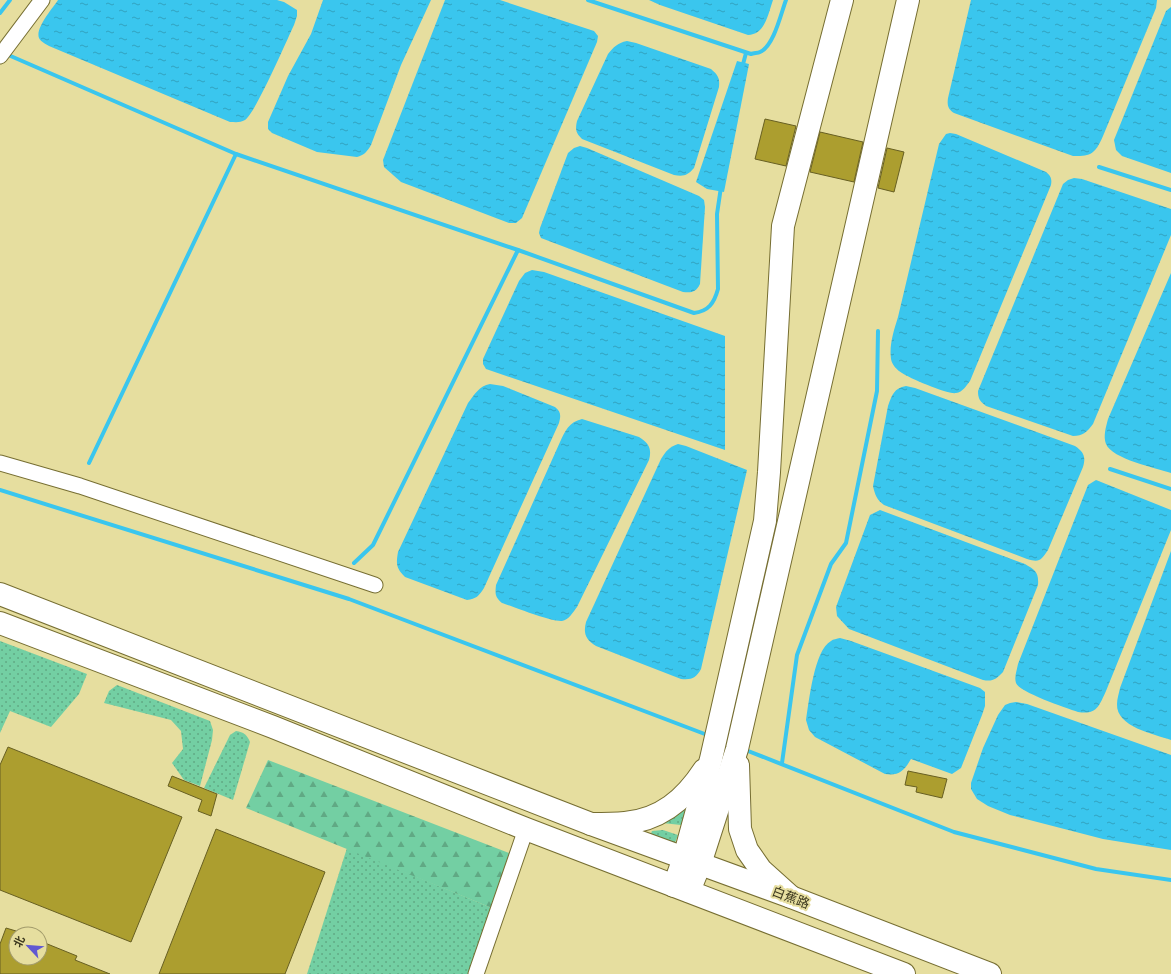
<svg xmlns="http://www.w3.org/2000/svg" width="1171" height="974" viewBox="0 0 1171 974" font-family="Quicksand,'Noto Sans SC',sans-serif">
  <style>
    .grass { fill: url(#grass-dots) }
    .forest { fill: url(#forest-firs) }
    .water { fill: url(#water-ripples) }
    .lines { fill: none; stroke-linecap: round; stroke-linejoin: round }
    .stream { stroke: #3ac6ee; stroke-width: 4 }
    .building { fill: #ac9e2f; stroke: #675f22 }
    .street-casing { stroke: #766e32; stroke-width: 17 }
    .secondary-casing { stroke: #766e32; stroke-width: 24 }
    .highway-casing { stroke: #766e32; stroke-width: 24 }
    .street { stroke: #fff; stroke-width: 15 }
    .secondary { stroke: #fff; stroke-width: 22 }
    .highway { stroke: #fff; stroke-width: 22 }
    .labels { text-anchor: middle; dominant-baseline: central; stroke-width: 4; stroke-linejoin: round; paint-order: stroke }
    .street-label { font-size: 13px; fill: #3b371e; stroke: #e6de9f }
  </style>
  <defs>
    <pattern id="grass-dots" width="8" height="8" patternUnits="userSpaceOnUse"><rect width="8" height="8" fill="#73cfa3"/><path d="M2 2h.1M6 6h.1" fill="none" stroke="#60a984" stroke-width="1.8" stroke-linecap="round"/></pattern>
    <pattern id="forest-firs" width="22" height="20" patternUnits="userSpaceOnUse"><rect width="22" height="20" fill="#73cfa3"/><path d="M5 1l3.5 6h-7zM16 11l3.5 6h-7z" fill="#60a984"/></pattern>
    <pattern id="water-ripples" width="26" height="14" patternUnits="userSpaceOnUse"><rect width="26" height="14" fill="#3ac6ee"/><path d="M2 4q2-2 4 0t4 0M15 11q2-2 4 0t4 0" fill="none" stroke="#32a2c0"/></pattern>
  </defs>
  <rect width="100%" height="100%" fill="#e6de9f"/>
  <g class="grass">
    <polygon points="0,641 87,674 79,694 51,727 10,711 0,733"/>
    <polygon points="117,685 210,721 213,730 212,740 200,786 184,780 172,763 183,749 181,731 171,720 104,703 109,691"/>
    <path d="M236,731C244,732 247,735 250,742L233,800L204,788L230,735Z"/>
    <polygon points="692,798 681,825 662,823"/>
    <polygon points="663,830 678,835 674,845 650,836 652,831"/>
    <polygon points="347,848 492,908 470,974 307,974"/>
  </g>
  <polygon class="forest" points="268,760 509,853 492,908 246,808"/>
  <g class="water">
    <path d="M58,0H277L284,2L297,10V16L294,25C287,40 255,114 245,120C240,123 235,122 230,122L49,46C46,44 41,42 39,38C35,28 53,8 58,0Z"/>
    <path d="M323,0H431L401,65L371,145C367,152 364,155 357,157L317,152L272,133L268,129V122L288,76L311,34Z"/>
    <polygon points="445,0 500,0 594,31 598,36 597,42 522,218 516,223 509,223 401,182 384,167 383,160"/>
    <path d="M649,0H773C768,14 765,35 748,35L660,5Z"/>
    <path d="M971,0H1157L1156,8L1103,136C1096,152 1092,157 1073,156L954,113C948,109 947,105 948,98Z"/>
    <polygon points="1171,7 1171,173 1122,156 1116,150 1114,140 1166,11"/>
    <path d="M627,41L636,43L711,69C718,75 720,78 719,87L694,168C688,175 684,177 674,175L582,139C576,133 575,130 577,121L608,54C614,47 617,43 627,41Z"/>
    <polygon points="737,61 749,64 724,192 707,189 696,182"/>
    <path d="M950,133L956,134L1046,172C1051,176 1052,179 1051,185L970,381C966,386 963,392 956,393C949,395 909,378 902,373C897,370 892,365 891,359C889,345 894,330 898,317L939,144L946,134Z"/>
    <path d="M580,146L587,148L699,196L704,200L705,207L700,284C696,292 692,293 683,292L541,238L539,233L540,228L568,153L574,148Z"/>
    <path d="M1074,178L1082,179L1171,209V235L1093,424C1087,432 1083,436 1073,436L986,406C980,401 978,399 978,391L1063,184L1068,180Z"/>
    <polygon points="532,270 544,272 725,336 725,450 486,369 483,364 483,359 519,281 525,273"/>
    <path d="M1171,273V473C1156,468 1112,459 1106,444C1103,436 1106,427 1108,419Z"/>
    <path d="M490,384L503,386L555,407C561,412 561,415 559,423L484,588C479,596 476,599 467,600L405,577C396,568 396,564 398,552L468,403C475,394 479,386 490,384Z"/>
    <path d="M906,386L915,388L1075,446C1084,452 1086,457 1083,467L1048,550C1041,560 1040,563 1027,559L884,505C877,500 875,495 873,486L888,406C892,395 894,388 906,386Z"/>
    <path d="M582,419L639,437C649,443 652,449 649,460L577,607C573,612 569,620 562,621C551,622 514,607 502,603C495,597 495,594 496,585L560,442C565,431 569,422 582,419Z"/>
    <path d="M678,444L686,446L747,470L701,669C696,678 692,680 681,679L596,646C586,640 583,634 586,622L661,459C666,451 669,447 678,444Z"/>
    <path d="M1096,480L1171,510V530L1106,691C1099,706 1097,715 1078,712C1066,708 1019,692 1016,683C1014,677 1017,670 1018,664L1088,485Z"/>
    <path d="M880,510L1025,564C1035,570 1039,572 1038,585L1003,672C996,679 993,682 983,680L849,629L837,616L836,607L870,515Z"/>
    <path d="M1171,551V740C1154,734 1116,727 1117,704C1117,699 1119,693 1120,688Z"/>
    <path d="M840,638L851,641L980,688L985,692V706L982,715L961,768L952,774L911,759C904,771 899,776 885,774L815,737L809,730L806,720C809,702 814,650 831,641C833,639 837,639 840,638Z"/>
    <polygon points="1016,702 1027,704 1171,755 1171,850 1103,839 1010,815 988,806 977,799 971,789 971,783 983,748 998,715 1005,705 1010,703"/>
  </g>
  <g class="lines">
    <g class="stream">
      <path d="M588,0L751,54C754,53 758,53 760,52C774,46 781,13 786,0"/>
      <polyline points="0,13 10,0"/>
      <path d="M6,54L236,154L518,250L694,313C709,311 714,303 718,289L717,214L721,187"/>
      <polyline points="742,68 746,53"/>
      <polyline points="1099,167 1171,190"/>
      <polyline points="89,463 236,154"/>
      <polyline points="1110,469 1171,489"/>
      <polyline points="0,490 349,599 710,736"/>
      <polyline points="354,563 373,545 518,250"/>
      <polyline points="743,749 954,832 1096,869 1171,880"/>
      <polyline points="782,763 797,655 831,564 846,543 877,391 878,331"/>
    </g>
  </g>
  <g class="building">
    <polygon points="765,119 796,126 786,166 755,159"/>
    <polygon points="820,132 863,142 854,182 810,172"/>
    <polygon points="887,148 904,152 894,192 878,188"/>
    <polygon points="8,747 182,817 131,942 0,890 0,765"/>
    <polygon points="908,771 947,779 942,798 916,792 917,787 905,785"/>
    <polygon points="172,776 217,794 211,816 198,811 202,800 168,786"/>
    <polygon points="216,829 325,872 285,974 159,974"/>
    <polygon points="6,928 16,931 16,958 40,958 40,941 77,956 75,960 110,974 0,974 0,944"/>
  </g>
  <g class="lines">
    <defs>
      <g id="street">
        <polyline points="0,56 42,0"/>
        <polyline points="0,463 80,486 375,585"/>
        <polyline points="476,974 526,829"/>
      </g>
      <g id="secondary">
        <polyline points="0,594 591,824 791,897 990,974"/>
        <polyline points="0,623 273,727 526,829 904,974"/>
      </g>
      <g id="highway">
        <polyline points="738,765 740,829 747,850 761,870 791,897"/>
        <path d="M591,824C602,824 614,824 625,823C661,820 685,799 704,770"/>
        <polyline points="674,886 684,858 711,759 765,521 769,472 783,226 842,0"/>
        <polyline points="689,891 700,864 737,749 908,0"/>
      </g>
    </defs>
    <use href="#street" class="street-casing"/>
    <use href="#secondary" class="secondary-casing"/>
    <use href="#highway" class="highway-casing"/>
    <use href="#street" class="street"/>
    <use href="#secondary" class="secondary"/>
    <use href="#highway" class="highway"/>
  </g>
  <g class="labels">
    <g class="street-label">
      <text transform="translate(791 897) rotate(21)">白蕉路</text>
    </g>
  </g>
  <g transform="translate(28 946) rotate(296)"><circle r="19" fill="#e6de9f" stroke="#a29b6b"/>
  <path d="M0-3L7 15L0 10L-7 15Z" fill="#6158d1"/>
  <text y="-6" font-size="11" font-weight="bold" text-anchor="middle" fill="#3b371e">北</text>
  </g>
</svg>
